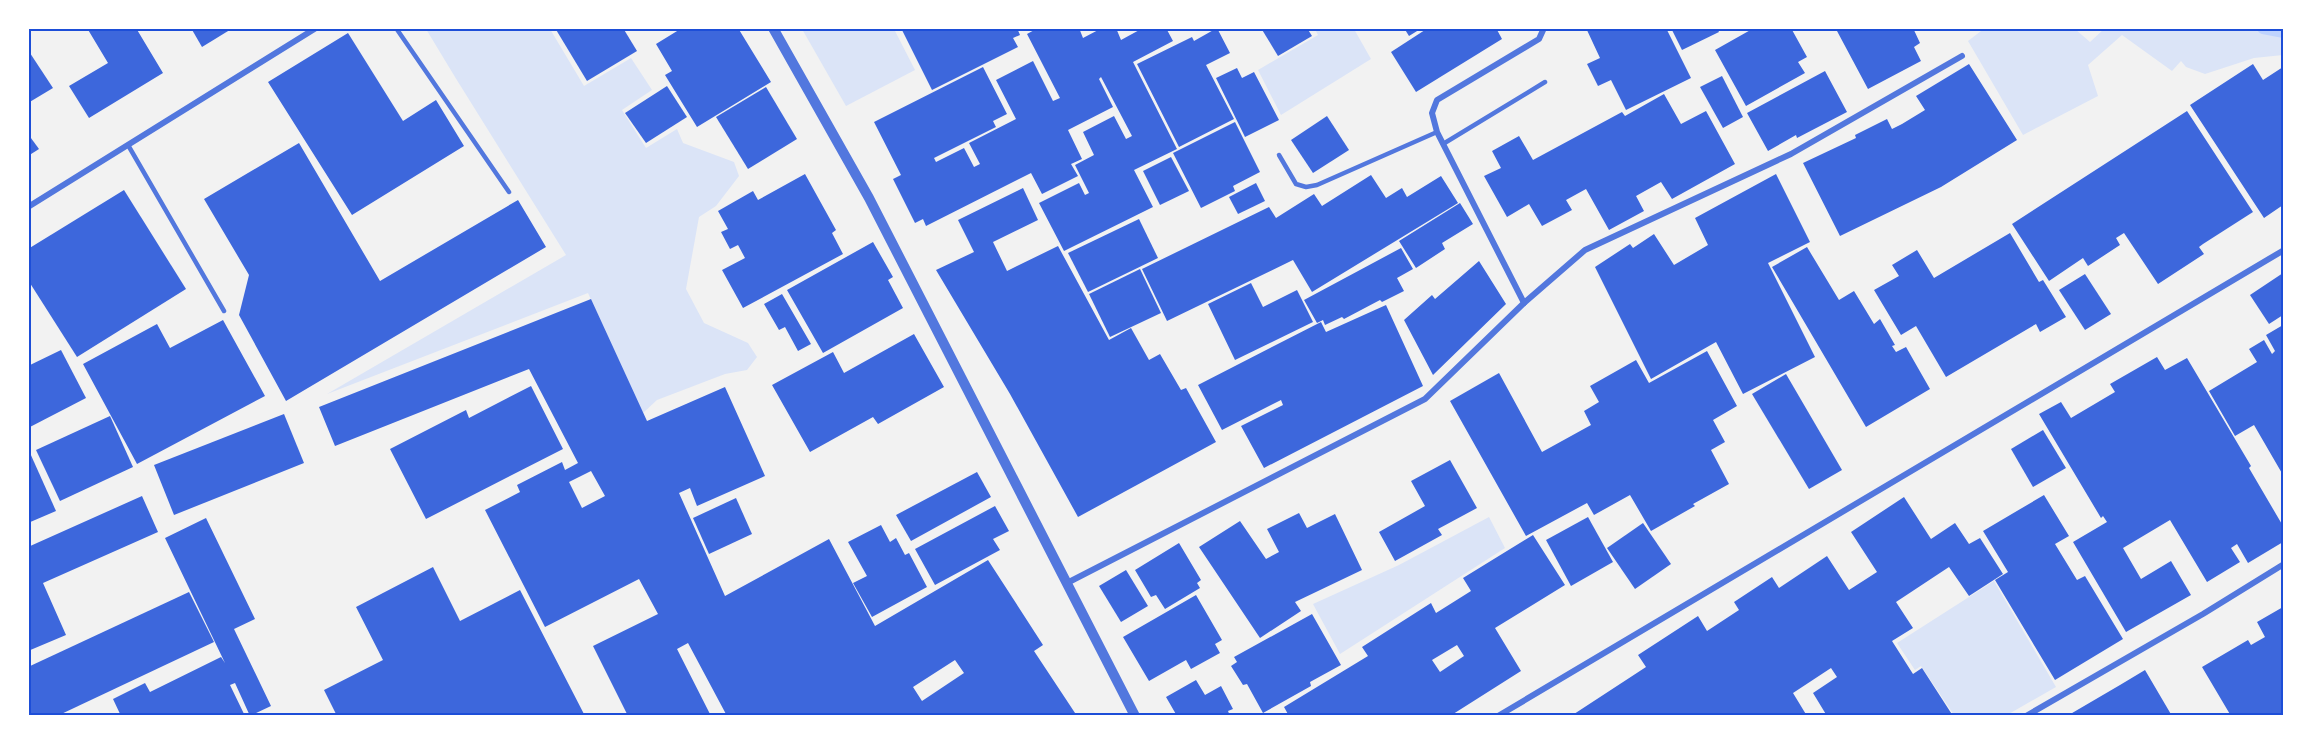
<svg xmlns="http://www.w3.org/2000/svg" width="2312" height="744" viewBox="0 0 2312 744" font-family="'Roboto Condensed',sans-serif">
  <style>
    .green { fill: #dbe4f7 }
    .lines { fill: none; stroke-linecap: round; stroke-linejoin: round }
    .stream { stroke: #bfd3fe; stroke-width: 12 }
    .building { fill: #3d67dc; fill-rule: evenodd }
    .service { stroke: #5277de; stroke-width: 4.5 }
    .minor { stroke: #5277de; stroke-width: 6 }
    .tertiary { stroke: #5277de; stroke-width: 10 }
    .neatline { fill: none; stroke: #1d4ed8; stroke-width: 2 }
  </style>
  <rect width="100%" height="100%" fill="#f2f2f2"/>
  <g class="green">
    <polygon points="1985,28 2075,29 2090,42 2104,29 2283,29 2283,55 2254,58 2205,74 2186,67 2181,61 2172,71 2122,35 2088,65 2098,96 2023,135 1968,41"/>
    <polygon points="426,29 550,29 584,86 631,58 652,90 622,110 646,148 677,129 683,143 734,162 739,176 716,206 699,217 686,289 704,323 748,343 757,357 747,370 725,374 657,400 643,413 588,293 327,394 566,255 455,77"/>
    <polygon points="802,29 894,29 915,70 846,106"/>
    <polygon points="1315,29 1354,29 1371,59 1281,115 1258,70 1318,35"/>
    <polygon points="1489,517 1505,548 1340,654 1313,604 1399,565"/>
    <polygon points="1994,581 2056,687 2007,715 1954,715 1921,666 1915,670 1897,643"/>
  </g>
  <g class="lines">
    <polyline class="stream" points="2263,28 2284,32"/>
  </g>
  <g class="building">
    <polygon points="87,28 136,28 163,73 89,118 69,86 108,63"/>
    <polygon points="191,28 233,28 202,47"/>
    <polygon points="555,28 623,28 637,51 587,81"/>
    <polygon points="682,28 738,28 771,82 697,127 665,75 672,71 656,44"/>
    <polygon points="901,28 1017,28 1020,35 1013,38 1018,47 932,90"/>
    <polygon points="1038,28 1079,28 1083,38 1102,28 1116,28 1121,40 1143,28 1166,28 1173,41 1133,62 1177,149 1134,170 1153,207 1064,251 1039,203 1079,183 1085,195 1089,193 1075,165 1094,155 1083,132 1114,116 1126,139 1132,136 1101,77 1099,79 1113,107 1068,130 1082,159 1071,164 1078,176 1042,194 1031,173 926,226 923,219 915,223 893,179 901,175 874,122 983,67 1007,114 993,121 996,127 934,158 936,162 964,148 974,167 980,164 969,143 1016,119 996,80 1033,61 1053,101 1060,98 1027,34"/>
    <polygon points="1217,28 1230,53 1206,65 1234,119 1179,147 1137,64 1192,37 1194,41"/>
    <polygon points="1261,28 1307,28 1312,36 1278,56"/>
    <polygon points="1404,28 1422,28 1409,36"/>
    <polygon points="1428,28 1496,28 1502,39 1416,92 1391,52"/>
    <polygon points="1586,28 1666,28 1691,78 1626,110 1611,80 1598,86 1587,64 1600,58"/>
    <polygon points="1671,28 1717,28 1719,32 1682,50"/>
    <polygon points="1754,28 1780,28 1781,30 1791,28 1807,57 1798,62 1805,73 1746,106 1715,50"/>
    <polygon points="1841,28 1913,28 1920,43 1914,47 1921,61 1868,89 1837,31"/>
    <polygon points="348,33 403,121 436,100 464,146 352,215 268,82"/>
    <polygon points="28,50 53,88 28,103"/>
    <polygon points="1969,64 2017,140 1941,187 1840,236 1803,163 1856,138 1855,135 1887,119 1892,129 1902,124 1925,110 1916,96"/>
    <polygon points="2253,64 2263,80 2283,67 2283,205 2264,218 2190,105"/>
    <polygon points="1237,68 1242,78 1254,72 1279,120 1245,137 1216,78"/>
    <polygon points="1825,71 1847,112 1797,138 1796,135 1768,151 1747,113"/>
    <polygon points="1722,76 1743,117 1723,128 1700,87"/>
    <polygon points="667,86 687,117 646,143 625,113"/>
    <polygon points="766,87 797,139 748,169 716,117"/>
    <polygon points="1664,94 1681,124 1706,111 1735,164 1672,199 1661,182 1636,196 1644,211 1609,230 1586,189 1566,200 1572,210 1542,226 1529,204 1507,217 1484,176 1501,168 1492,151 1519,136 1533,160 1622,112 1625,116"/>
    <polygon points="2187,111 2253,212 2203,244 2199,247 2204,254 2158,284 2124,233 2116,238 2120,245 2088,266 2083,258 2049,281 2012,224"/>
    <polygon points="1327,116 1349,150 1313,173 1291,140"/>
    <polygon points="1235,122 1260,172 1233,186 1235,191 1201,208 1173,153"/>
    <polygon points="28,134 39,149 28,156"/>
    <polygon points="299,143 380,281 518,200 546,247 286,401 239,315 249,275 204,199"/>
    <polygon points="1171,157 1189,191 1160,205 1143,171"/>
    <polygon points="805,174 836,230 832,233 843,254 743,308 722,270 745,258 738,245 730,249 721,232 728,229 718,211 753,191 758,200"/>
    <polygon points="1776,174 1810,242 1768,263 1815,357 1743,394 1716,342 1651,379 1595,267 1630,244 1633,248 1654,234 1674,265 1708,245 1695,218"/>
    <polygon points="1371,175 1386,198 1402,188 1407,197 1441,176 1458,203 1312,292 1293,260 1167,321 1142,269 1269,207 1276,218 1314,194 1322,206"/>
    <polygon points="1256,183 1265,201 1238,214 1229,197"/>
    <polygon points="1023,188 1038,220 993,242 1007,271 1058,246 1109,340 1131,328 1149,360 1160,354 1181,390 1186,388 1216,442 1078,517 1010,394 936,270 974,252 958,220"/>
    <polygon points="124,190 186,289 77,357 28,280 28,249"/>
    <polygon points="1460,203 1473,224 1442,243 1445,249 1416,268 1399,241"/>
    <polygon points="1139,219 1158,258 1088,292 1068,253"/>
    <polygon points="2010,233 2039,282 2043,280 2066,317 2040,332 2036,324 1946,377 1916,326 1901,335 1874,290 1899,276 1892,265 1917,250 1934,278"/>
    <polygon points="873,242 893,277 888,280 903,308 823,353 787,290"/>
    <polygon points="1807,247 1839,300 1854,291 1874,324 1880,319 1895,345 1892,346 1896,352 1906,347 1930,389 1866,427 1772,267"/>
    <polygon points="1401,248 1413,269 1397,278 1404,291 1382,302 1380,300 1344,319 1342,317 1325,325 1323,320 1317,323 1304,300"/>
    <polygon points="1479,261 1506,304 1433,375 1404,320 1432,295 1435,299"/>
    <polygon points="1140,269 1161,313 1110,337 1089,294"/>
    <polygon points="2283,273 2283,315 2269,324 2250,295"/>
    <polygon points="2085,274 2111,314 2085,330 2059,290"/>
    <polygon points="1251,283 1263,307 1297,290 1313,322 1235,360 1208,304"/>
    <polygon points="782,294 811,344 798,351 785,327 779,330 764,304"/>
    <path d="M591,299L647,421L725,387L765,476L697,506L690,488L679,493L725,596L829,539L875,626L988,560L1043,645L1034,651L1077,716H727L688,643L677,649L711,716H628L593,646L658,614L639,579L545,627L485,510L520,492L517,485L562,462L565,470L578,463L529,369L335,446L319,407ZM591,471L605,496L582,508L569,482ZM955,660L964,673L922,701L913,687Z"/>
    <polygon points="1386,305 1423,386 1264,468 1241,426 1283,405 1281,400 1222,430 1198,385 1321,322 1326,332"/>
    <polygon points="223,320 265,396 137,464 83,364 157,324 170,348"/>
    <polygon points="2283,325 2283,475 2254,425 2235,436 2209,391 2257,362 2249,349 2264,340 2272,354 2275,351 2266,335"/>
    <polygon points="914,334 944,387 878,424 873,417 810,452 772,385 833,352 844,373"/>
    <polygon points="61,350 86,398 28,428 28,366"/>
    <polygon points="1707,351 1737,406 1713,420 1725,442 1711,450 1729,484 1693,504 1695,506 1651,531 1630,495 1594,515 1587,503 1526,536 1450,401 1499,373 1542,452 1591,425 1584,411 1599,402 1590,386 1636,360 1649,383"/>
    <polygon points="2157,357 2165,370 2187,358 2251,466 2249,468 2283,526 2283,542 2248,563 2237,544 2231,548 2240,562 2207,582 2170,520 2123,548 2141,579 2171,561 2191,595 2126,632 2073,542 2107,522 2103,516 2101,518 2039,414 2061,402 2071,418 2115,392 2110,384"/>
    <polygon points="1786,374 1842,470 1809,489 1752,394"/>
    <polygon points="531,386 563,449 426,519 390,449 466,410 469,418"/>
    <polygon points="284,414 304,463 174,515 154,465"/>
    <polygon points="110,416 133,467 60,501 36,450"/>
    <polygon points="2043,430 2066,468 2033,487 2011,449"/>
    <polygon points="30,453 56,511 28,523 28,454"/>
    <polygon points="1450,460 1477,508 1438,529 1442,535 1395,561 1379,532 1425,506 1411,481"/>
    <polygon points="977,472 991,497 911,541 896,515"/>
    <polygon points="2044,495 2069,536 2055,544 2077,580 2085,576 2123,639 2055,680 1995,580 2008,572 1983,531"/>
    <polygon points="142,496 158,532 43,583 66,635 28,651 28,547"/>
    <polygon points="1904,497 1931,539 1955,523 1969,544 1980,538 2003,574 1969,596 1949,567 1896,602 1913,628 1892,641 1913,674 1922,668 1953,716 1827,716 1813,693 1837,677 1831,668 1793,693 1807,716 1571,716 1646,667 1638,655 1698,616 1707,631 1739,610 1734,602 1772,577 1779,588 1827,556 1849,590 1877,572 1851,532"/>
    <polygon points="736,498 752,534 709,554 693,518"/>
    <polygon points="995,506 1009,531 993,539 1000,550 935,585 915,549"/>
    <polygon points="1299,513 1307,528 1335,514 1362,570 1295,602 1301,611 1260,638 1199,547 1240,521 1266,559 1279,552 1267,529"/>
    <polygon points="1588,517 1613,562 1571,586 1546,540"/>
    <polygon points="206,518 255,619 234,629 271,706 250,716 235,683 230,685 245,716 121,716 113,699 145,683 150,692 221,657 225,663 165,538"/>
    <polygon points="1643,523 1671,564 1635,589 1607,548"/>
    <polygon points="881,525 890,542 896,538 905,555 909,553 927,587 872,617 853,583 867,576 848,542"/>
    <path d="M1533,535L1565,585L1495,628L1521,671L1450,716H1289L1284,707L1368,656L1362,647L1431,603L1436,613L1471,591L1463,578ZM1457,645L1464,656L1440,672L1432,660Z"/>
    <polygon points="1179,543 1201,580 1197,583 1200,588 1165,609 1156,595 1151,597 1135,570"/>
    <polygon points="433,567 460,621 520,590 585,716 337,716 324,690 383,660 356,607"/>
    <polygon points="1126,570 1148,606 1121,622 1099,586"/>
    <polygon points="189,592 214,642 57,716 28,716 28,667"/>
    <polygon points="1196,595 1222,640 1215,644 1220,653 1191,669 1186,660 1149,681 1123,637"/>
    <polygon points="2283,607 2283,716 2231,716 2202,667 2248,640 2251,645 2265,637 2257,622"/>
    <polygon points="1312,614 1341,665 1310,682 1311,686 1263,713 1247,684 1243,685 1231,666 1237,662 1234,657"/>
    <polygon points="2145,670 2172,716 2067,716 2120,685"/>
    <polygon points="1196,680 1205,695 1221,686 1233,709 1228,711 1230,716 1177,716 1166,697"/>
  </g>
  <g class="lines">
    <g class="service">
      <polyline points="396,28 509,192"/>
      <polyline points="1443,144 1545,82"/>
      <polyline points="128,145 224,311"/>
      <polyline points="1279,155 1296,184 1306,187 1317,185 1437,132"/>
    </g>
    <g class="minor">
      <polyline points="28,207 316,28"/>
      <polyline points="1524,303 1437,132 1432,113 1437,100 1539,39 1544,28"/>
      <polyline points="1067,583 1425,399 1524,303 1585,250 1791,154 1962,56"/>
      <polyline points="1498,716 2284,250"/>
      <polyline points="2026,716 2203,614 2284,564"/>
    </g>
    <polyline class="tertiary" points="773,28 869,198 1135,716"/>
  </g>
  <rect width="2312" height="744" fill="none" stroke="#ffffff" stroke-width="60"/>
  <rect x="30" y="30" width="2252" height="684" class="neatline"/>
</svg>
